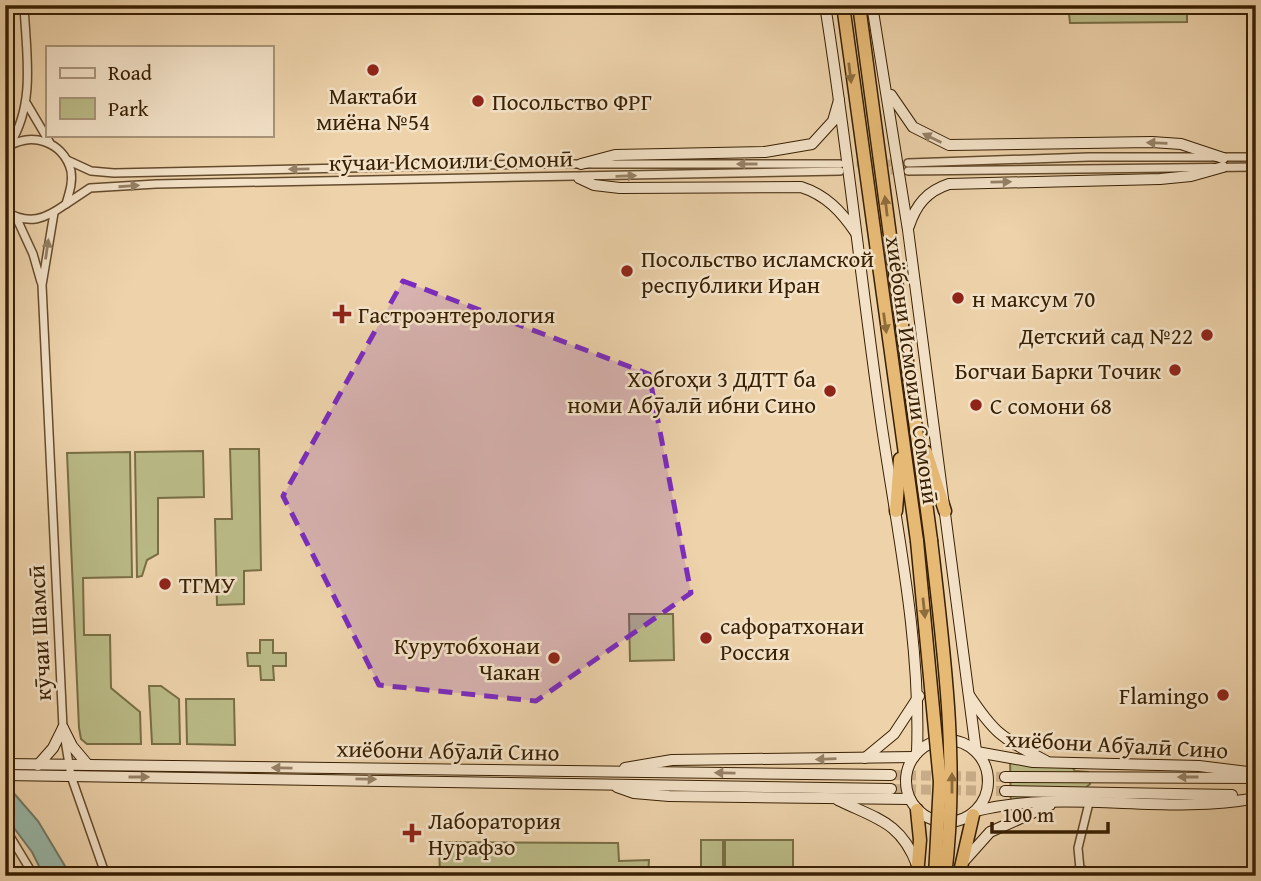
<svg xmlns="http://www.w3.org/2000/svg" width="1261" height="881" viewBox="0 0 1261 881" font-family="'Gentium Book Plus',serif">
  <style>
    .green { fill: #babb87; stroke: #796e45; stroke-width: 2 }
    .water { fill: #99b8a9; stroke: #727b67; stroke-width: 2 }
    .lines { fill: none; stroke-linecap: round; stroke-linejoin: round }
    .street-tunnel { stroke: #c9ae89; stroke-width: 7; stroke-dasharray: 7 3.5; stroke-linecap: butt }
    .secondary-tunnel { stroke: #c9ae89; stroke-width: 10; stroke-dasharray: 10 5; stroke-linecap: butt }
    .street-casing { stroke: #654c2d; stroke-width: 10 }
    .secondary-casing { stroke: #382003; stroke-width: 12 }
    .highway-casing { stroke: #382003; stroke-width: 15 }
    .street { stroke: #f3e2c8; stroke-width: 7 }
    .secondary { stroke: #f3e2c8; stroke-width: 10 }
    .highway { stroke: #e6b975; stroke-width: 12 }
    .highway-bridge-casing { stroke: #382003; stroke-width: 15; stroke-linecap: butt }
    .highway-bridge { stroke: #e6b975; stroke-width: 12 }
    .oneway { fill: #8f6c3c }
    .oneway2 { fill: #968166 }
    .marked { fill: #7b2cbf; fill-opacity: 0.2; stroke: #7b2cbf; stroke-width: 5; stroke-dasharray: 14 9; stroke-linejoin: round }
    .poi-dot { fill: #8f2418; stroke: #f3e2c8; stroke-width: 2.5 }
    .labels { text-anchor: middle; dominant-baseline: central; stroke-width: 5; stroke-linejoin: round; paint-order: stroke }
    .poi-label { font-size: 23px; fill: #382003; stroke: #f3e2c8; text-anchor: start }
    .street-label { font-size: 23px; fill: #382003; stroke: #f3e2c8 }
  </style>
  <rect width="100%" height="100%" fill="#edd2aa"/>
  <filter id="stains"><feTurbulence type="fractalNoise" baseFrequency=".00286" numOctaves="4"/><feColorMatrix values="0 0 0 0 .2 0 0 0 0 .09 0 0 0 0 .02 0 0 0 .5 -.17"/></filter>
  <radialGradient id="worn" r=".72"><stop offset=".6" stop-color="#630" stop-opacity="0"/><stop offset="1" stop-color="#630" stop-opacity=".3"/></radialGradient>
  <g class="green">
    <polygon points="1068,5 1187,5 1187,22 1070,23"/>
    <polygon points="230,449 259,449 261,570 244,571 244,604 217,605 215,519 232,519"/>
    <polygon points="203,451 204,497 158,498 158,554 147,560 142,576 137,577 135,452"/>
    <polygon points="130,452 132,577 83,578 84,635 110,635 111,688 140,712 141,744 87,744 81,739 79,728 67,453"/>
    <polygon points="629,614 673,614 674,660 630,661"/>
    <polygon points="260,640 273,640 273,653 286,653 286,666 273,666 274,680 261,680 260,666 248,666 247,653 260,653"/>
    <polygon points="149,686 161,686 179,699 180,744 152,744"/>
    <polygon points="186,699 234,699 235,745 187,744"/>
    <path d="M1010,758L1067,760L1075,771L1088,772L1090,784C1059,811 1051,809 1011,809Z"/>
    <rect x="701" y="840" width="22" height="36"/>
    <rect x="725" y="840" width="68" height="36"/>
    <polygon points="439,842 618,843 619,861 649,860 648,876 440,876"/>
  </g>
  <polygon class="water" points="5,783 38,821 71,876 44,876 32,852 5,816"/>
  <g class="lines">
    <g class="street-tunnel">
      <polyline points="846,164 900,163"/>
      <polyline points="880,171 908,171"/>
    </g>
    <g class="secondary-tunnel">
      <polyline points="891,775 1005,777"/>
      <polyline points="891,789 1005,791"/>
    </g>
    <defs>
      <g id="street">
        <polyline points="27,104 50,143"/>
        <path d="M10,144C36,103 26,52 24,5"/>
        <path d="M5,149C29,130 64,141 71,171C73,183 69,193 66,204C45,219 29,226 5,211"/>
        <polyline points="67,160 91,171 114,173 530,164 840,164"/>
        <polyline points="908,163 1089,157 1256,157"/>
        <polyline points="908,171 1256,167"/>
        <polyline points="66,204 90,188 156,184 840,171"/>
        <polyline points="54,213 42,285 63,728 71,776 106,876"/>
        <polyline points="16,217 33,254 41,282"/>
        <polyline points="1089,803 1078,848 1080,869 1100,876"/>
        <polyline points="5,828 34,876"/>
      </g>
      <g id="secondary">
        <path d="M825,5C847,143 861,282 881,421C897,531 921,641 917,753"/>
        <polyline points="872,5 908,230 976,751"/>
        <polyline points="891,95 913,127 949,145 1152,142 1181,144 1223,158"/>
        <polyline points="581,164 615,155 765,152 812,144 833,121 839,100"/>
        <path d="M579,178L594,185L620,188L801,187C826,195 841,211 856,233"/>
        <path d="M909,226C916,205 927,191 949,184L1160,179L1191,176L1223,167"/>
        <path d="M969,695C996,736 1003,738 1046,761"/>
        <polyline points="63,728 72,746 88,765"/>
        <circle cx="947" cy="781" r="41"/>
        <polyline points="977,752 1033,762 1199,766 1256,773"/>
        <polyline points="865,758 894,734 919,696"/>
        <polyline points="5,764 891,775"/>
        <polyline points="38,765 53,748 63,728"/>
        <polyline points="625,768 672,760 914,757"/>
        <polyline points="5,775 891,789"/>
        <polyline points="1005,777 1255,778"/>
        <polyline points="617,787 634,793 669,796 910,799"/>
        <polyline points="1005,791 1232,795"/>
        <path d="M838,800C877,819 901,822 917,865"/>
        <path d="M976,811C1067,788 1164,816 1256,798"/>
        <polyline points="965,860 990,832 1050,805"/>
      </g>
      <g id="highway">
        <polyline points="843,5 917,541"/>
        <polyline points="859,5 931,540"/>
        <polyline points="926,452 945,511"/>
        <polyline points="896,511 900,459"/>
        <polyline points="917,876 920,840 917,810"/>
        <polyline points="959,876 973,815"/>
      </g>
    </defs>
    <use href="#street" class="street-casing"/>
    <use href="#secondary" class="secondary-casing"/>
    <use href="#highway" class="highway-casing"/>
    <use href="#street" class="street"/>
    <use href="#secondary" class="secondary"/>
    <use href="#highway" class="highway"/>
    <defs>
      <g id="highway-bridge">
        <path d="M931,540C944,653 959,763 945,876"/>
        <polyline points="917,541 940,782 935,876"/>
      </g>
    </defs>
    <use href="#highway-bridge" class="highway-bridge-casing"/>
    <use href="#highway-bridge" class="highway-bridge"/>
  </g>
  <defs><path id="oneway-solid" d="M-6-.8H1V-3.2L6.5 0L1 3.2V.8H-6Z" transform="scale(1.75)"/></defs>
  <g class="oneway">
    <use href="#oneway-solid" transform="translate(850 73) rotate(83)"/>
    <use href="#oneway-solid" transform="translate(886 206) rotate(-97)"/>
    <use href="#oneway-solid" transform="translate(885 323) rotate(82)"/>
    <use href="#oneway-solid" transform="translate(924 608) rotate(84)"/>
    <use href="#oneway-solid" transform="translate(952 783) rotate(-90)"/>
  </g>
  <g class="oneway2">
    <use href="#oneway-solid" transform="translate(932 138) rotate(-154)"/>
    <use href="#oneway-solid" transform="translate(1157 143) rotate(-178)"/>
    <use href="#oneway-solid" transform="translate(747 164) rotate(180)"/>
    <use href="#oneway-solid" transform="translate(299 169) rotate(179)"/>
    <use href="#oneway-solid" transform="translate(626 176) rotate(-2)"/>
    <use href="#oneway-solid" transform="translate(1001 182) rotate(-1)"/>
    <use href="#oneway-solid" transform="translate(129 186) rotate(-4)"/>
    <use href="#oneway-solid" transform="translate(47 249) rotate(-82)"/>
    <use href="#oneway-solid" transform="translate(826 759) rotate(178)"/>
    <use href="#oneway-solid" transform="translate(282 768) rotate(-179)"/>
    <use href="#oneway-solid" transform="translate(725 773) rotate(-179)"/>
    <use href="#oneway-solid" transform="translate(139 777)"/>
    <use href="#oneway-solid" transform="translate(1188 777) rotate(-180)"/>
    <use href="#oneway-solid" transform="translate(366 779) rotate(1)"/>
  </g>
  <path class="marked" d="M403,281L649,374L691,593L536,701L379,685L283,496Z"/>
  <g class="poi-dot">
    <circle cx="373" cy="70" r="7"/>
    <circle cx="478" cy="101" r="7"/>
    <circle cx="627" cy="271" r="7"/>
    <circle cx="958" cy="298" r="7"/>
    <path d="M338.5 303.5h7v7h7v7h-7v7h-7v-7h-7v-7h7z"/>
    <circle cx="1207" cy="335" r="7"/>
    <circle cx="1175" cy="370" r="7"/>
    <circle cx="830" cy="391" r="7"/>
    <circle cx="976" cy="405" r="7"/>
    <circle cx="165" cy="584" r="7"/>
    <circle cx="706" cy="638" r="7"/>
    <circle cx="554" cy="658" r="7"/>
    <circle cx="1223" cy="695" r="7"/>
    <path d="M408.5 822.5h7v7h7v7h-7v7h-7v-7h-7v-7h7z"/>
  </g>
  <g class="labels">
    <g class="poi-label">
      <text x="373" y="95" text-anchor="middle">Мактаби<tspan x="373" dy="26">миёна №54</tspan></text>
      <text x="492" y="101">Посольство ФРГ</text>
      <text x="641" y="258">Посольство исламской<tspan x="641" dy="26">республики Иран</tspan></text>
      <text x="972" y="298">н максум 70</text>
      <text x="358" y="314">Гастроэнтерология</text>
      <text x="1193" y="335" text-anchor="end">Детский сад №22</text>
      <text x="1161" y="370" text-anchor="end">Богчаи Барки Точик</text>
      <text x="816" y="378" text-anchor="end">Хобгоҳи 3 ДДТТ ба<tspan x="816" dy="26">номи Абӯалӣ ибни Сино</tspan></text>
      <text x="990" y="405">С сомони 68</text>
      <text x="179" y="584">ТГМУ</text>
      <text x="720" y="625">сафоратхонаи<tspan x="720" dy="26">Россия</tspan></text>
      <text x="540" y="645" text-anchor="end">Курутобхонаи<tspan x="540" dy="26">Чакан</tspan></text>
      <text x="1209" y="695" text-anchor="end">Flamingo</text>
      <text x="428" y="820">Лаборатория<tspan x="428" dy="26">Нурафзо</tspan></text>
    </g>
    <g class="street-label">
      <text transform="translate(451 160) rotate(-1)">кӯчаи Исмоили Сомонӣ</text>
      <text transform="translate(913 370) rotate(82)">хиёбони Исмоили Сомонӣ</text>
      <text transform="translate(39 633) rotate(-93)">кӯчаи Шамсӣ</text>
      <text transform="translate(1117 744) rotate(3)">хиёбони Абӯалӣ Сино</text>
      <text transform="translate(448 750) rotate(1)">хиёбони Абӯалӣ Сино</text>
    </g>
  </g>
  <rect width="1261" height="881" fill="none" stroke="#edd2aa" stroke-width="28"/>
  <rect x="7" y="7" width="1247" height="867" fill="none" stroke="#382003" stroke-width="3.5"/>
  <rect x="14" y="14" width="1233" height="853" fill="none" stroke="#382003" stroke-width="2"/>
  <rect x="46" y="46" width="228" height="91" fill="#f3e2c8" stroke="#a89479" stroke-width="2"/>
  <rect x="60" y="68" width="35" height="10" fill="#f3e2c8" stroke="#a89479" stroke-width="2"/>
  <text x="108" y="80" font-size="21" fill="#382003">Road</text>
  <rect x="60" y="98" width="35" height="21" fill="#babb87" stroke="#a89479" stroke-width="2"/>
  <text x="108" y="116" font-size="21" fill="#382003">Park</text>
  <path d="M992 822v10h116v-10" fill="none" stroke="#382003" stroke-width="3.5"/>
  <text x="1002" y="822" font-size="21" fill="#382003" stroke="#f3e2c8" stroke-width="5" paint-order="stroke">100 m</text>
  <rect width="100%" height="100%" filter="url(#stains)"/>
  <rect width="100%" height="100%" fill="url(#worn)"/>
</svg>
